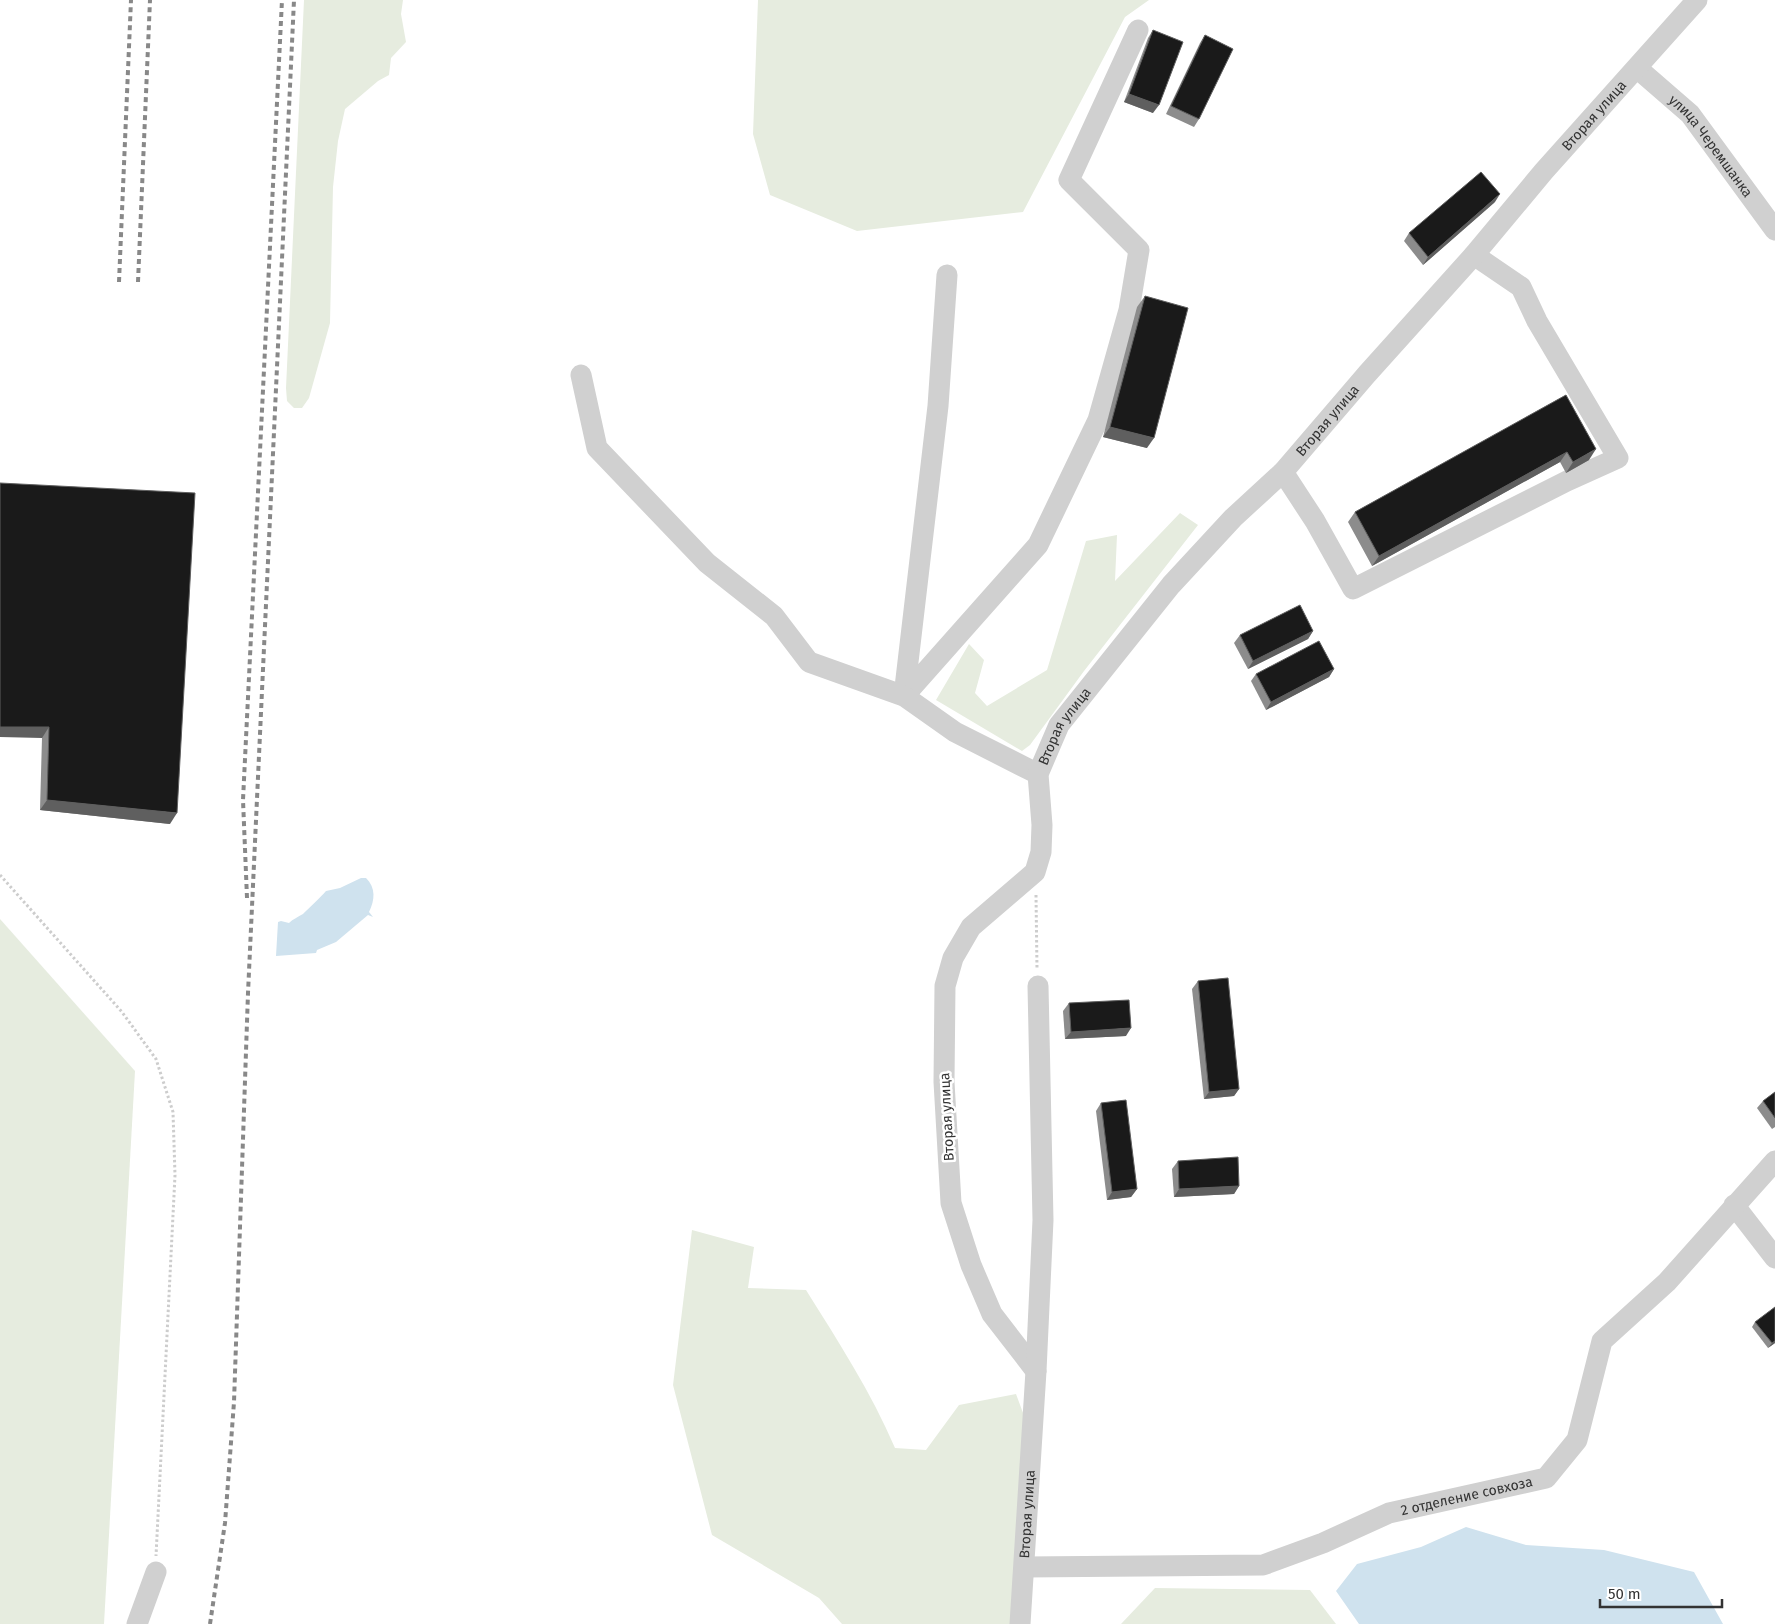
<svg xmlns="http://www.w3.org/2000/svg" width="1775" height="1624" viewBox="0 0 1775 1624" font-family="'Fira Sans',sans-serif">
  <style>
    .green { fill: #e6ecdf }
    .water { fill: #cfe2ee }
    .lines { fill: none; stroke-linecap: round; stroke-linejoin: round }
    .path { stroke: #cdcdcd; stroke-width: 3; stroke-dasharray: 2.5 2.5; stroke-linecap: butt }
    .minor { stroke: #d0d0d0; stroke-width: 21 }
    .rail { stroke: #888; stroke-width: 4; stroke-dasharray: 5 4; stroke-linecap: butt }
    .wall { fill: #8c8c8c }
    .shaded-wall { fill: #5f5f5f }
    .building { fill: #1a1a1a; stroke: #5f5f5f }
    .labels { text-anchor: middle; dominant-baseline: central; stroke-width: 5; stroke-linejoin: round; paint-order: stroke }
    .street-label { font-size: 14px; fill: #333; stroke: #fff }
  </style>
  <rect width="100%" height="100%" fill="#fff"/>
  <g class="green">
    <polygon points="304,0 403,0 401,14 406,42 391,58 389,75 378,81 345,109 338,141 333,187 330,323 309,398 302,408 294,408 287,401 286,388"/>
    <polygon points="758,0 1149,0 1125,17 1023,212 857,231 770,195 753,134"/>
    <polygon points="1180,513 1198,525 1084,671 1030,745 1022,751 936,700 969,644 984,660 975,693 987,706 1047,670 1086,541 1117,535 1115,581"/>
    <polygon points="0,919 135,1071 104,1624 0,1624"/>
    <path d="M692,1230L754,1247L748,1288L806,1290C838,1341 871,1392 895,1448L926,1450L959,1405L1016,1394L1026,1421L1011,1624H842L819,1598L712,1535L673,1385Z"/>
    <polygon points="1155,1588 1310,1590 1336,1624 1121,1624"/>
  </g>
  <g class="water">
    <path d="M361,878H366C376,888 375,900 369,912L373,917L368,915L336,942L317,950L316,953L276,956L278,922L281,921L289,923C293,919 298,917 303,914C310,907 320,898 326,891L340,888Z"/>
    <polygon points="1466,1527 1526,1545 1604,1550 1694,1572 1723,1624 1359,1624 1336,1591 1357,1564 1421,1547"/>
  </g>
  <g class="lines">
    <g class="path">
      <polyline points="0,875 122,1012 156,1059 173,1112 175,1175 156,1556"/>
      <polyline points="1036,895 1037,969"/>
    </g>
    <g class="minor">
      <path id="s1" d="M1637,68L1690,114L1775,230"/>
      <polyline points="947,275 938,406 904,696 1038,545 1098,420 1129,310 1139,250 1069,180 1138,30"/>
      <polyline points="581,375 597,448 707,563 774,616 809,662 904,696 955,732 1038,774"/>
      <polyline points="1283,472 1315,521 1353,589 1567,481 1618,458 1537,321 1521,287 1474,255"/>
      <polyline points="1734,1205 1775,1258"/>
      <path id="s2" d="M1036,1371L992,1314L971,1265L951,1203L944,1082L945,986L953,958L971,927L1035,872L1041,852L1042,825L1038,774L1059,725L1171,585L1233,518L1283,472L1367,374L1474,255L1544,171L1697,0"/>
      <path id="s3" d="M1025,1567L1263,1565L1323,1543L1389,1513L1546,1478L1577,1440L1602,1341L1667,1282L1775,1161"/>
      <polyline points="137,1624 156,1572"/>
      <path id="s4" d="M1020,1624L1036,1371L1043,1220L1038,986"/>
    </g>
    <g class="rail">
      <polyline points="119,282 131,0"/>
      <polyline points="138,282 150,0"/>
      <polyline points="247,898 243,800 282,0"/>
      <polyline points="210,1624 225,1523 234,1402 248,993 294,0"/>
    </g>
  </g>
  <g class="wall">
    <polygon points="1153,30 1153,113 1124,102 1148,38"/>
    <polygon points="1205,35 1199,119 1194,127 1166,114 1200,43"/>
    <polygon points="1495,202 1423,265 1404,241 1409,233"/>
    <polygon points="1145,296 1147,448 1103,437 1137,307"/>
    <polygon points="1566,395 1589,460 1566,473 1560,462 1372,566 1348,522 1355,512"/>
    <polygon points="0,483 170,824 40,810 42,738"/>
    <polygon points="1313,631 1308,639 1248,669 1234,643 1240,635"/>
    <polygon points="1334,669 1329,677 1266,710 1251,681 1256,674"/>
    <polygon points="1198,981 1239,1089 1234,1096 1204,1099 1192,989"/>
    <polygon points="1069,1003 1126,1036 1065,1039 1063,1011"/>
    <polygon points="1775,1092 1775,1127 1772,1129 1757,1108 1763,1101"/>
    <polygon points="1101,1103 1137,1189 1131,1197 1107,1200 1096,1111"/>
    <polygon points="1178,1161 1239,1186 1234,1194 1174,1197 1172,1169"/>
    <polygon points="1755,1322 1775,1343 1768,1348 1752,1327"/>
  </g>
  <g class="shaded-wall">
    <polygon points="1129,94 1159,105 1153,113 1124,102"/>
    <polygon points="1500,194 1495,202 1423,265 1428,257"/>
    <polygon points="1110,427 1154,438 1147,448 1103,437"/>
    <polygon points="1596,449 1589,460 1566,473 1573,462"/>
    <polygon points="1567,452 1560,462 1372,566 1379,556"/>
    <polygon points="1313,631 1308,639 1248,669 1253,661"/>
    <polygon points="1334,669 1329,677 1266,710 1271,702"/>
    <polygon points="0,727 49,727 42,738 0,737"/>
    <polygon points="47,800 177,813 170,824 40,810"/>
    <polygon points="1131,1028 1126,1036 1065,1039 1071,1032"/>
    <polygon points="1239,1089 1234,1096 1204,1099 1209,1092"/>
    <polygon points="1239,1186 1234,1194 1174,1197 1179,1189"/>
    <polygon points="1137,1189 1131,1197 1107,1200 1112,1192"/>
    <polygon points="1775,1341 1775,1343 1768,1348 1772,1343"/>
  </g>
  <g class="building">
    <polygon points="1153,30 1183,42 1159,105 1129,94"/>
    <polygon points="1205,35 1233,49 1199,119 1171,106"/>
    <polygon points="1481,172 1500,194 1428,257 1409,233"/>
    <polygon points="1145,296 1188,308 1154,438 1110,427"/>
    <polygon points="1566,395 1596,449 1573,462 1567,452 1379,556 1355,512"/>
    <polygon points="0,483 195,493 177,813 47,800 49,727 0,727"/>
    <polygon points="1300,605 1313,631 1253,661 1240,635"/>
    <polygon points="1319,641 1334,669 1271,702 1256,674"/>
    <polygon points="1228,978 1239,1089 1209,1092 1198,981"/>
    <polygon points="1129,1000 1131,1028 1071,1032 1069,1003"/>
    <polygon points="1775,1092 1775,1118 1763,1101"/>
    <polygon points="1126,1100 1137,1189 1112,1192 1101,1103"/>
    <polygon points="1238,1157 1239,1186 1179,1189 1178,1161"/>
    <polygon points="1775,1307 1775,1341 1772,1343 1755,1322"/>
  </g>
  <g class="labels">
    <g class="street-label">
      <text stroke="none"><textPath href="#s2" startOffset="1521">Вторая улица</textPath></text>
      <text stroke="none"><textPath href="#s1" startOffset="108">улица Черемшанка</textPath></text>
      <text stroke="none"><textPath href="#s2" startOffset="1116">Вторая улица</textPath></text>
      <text stroke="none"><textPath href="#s2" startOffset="711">Вторая улица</textPath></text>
      <text transform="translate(947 1117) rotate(-93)">Вторая улица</text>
      <text stroke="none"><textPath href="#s3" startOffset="454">2 отделение совхоза</textPath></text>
      <text stroke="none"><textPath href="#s4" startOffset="110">Вторая улица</textPath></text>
    </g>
  </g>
  <path d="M1600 1599v8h122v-8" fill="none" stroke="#333333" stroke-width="2.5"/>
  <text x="1608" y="1599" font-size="15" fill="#333333" stroke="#ffffff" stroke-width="4" paint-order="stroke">50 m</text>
</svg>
